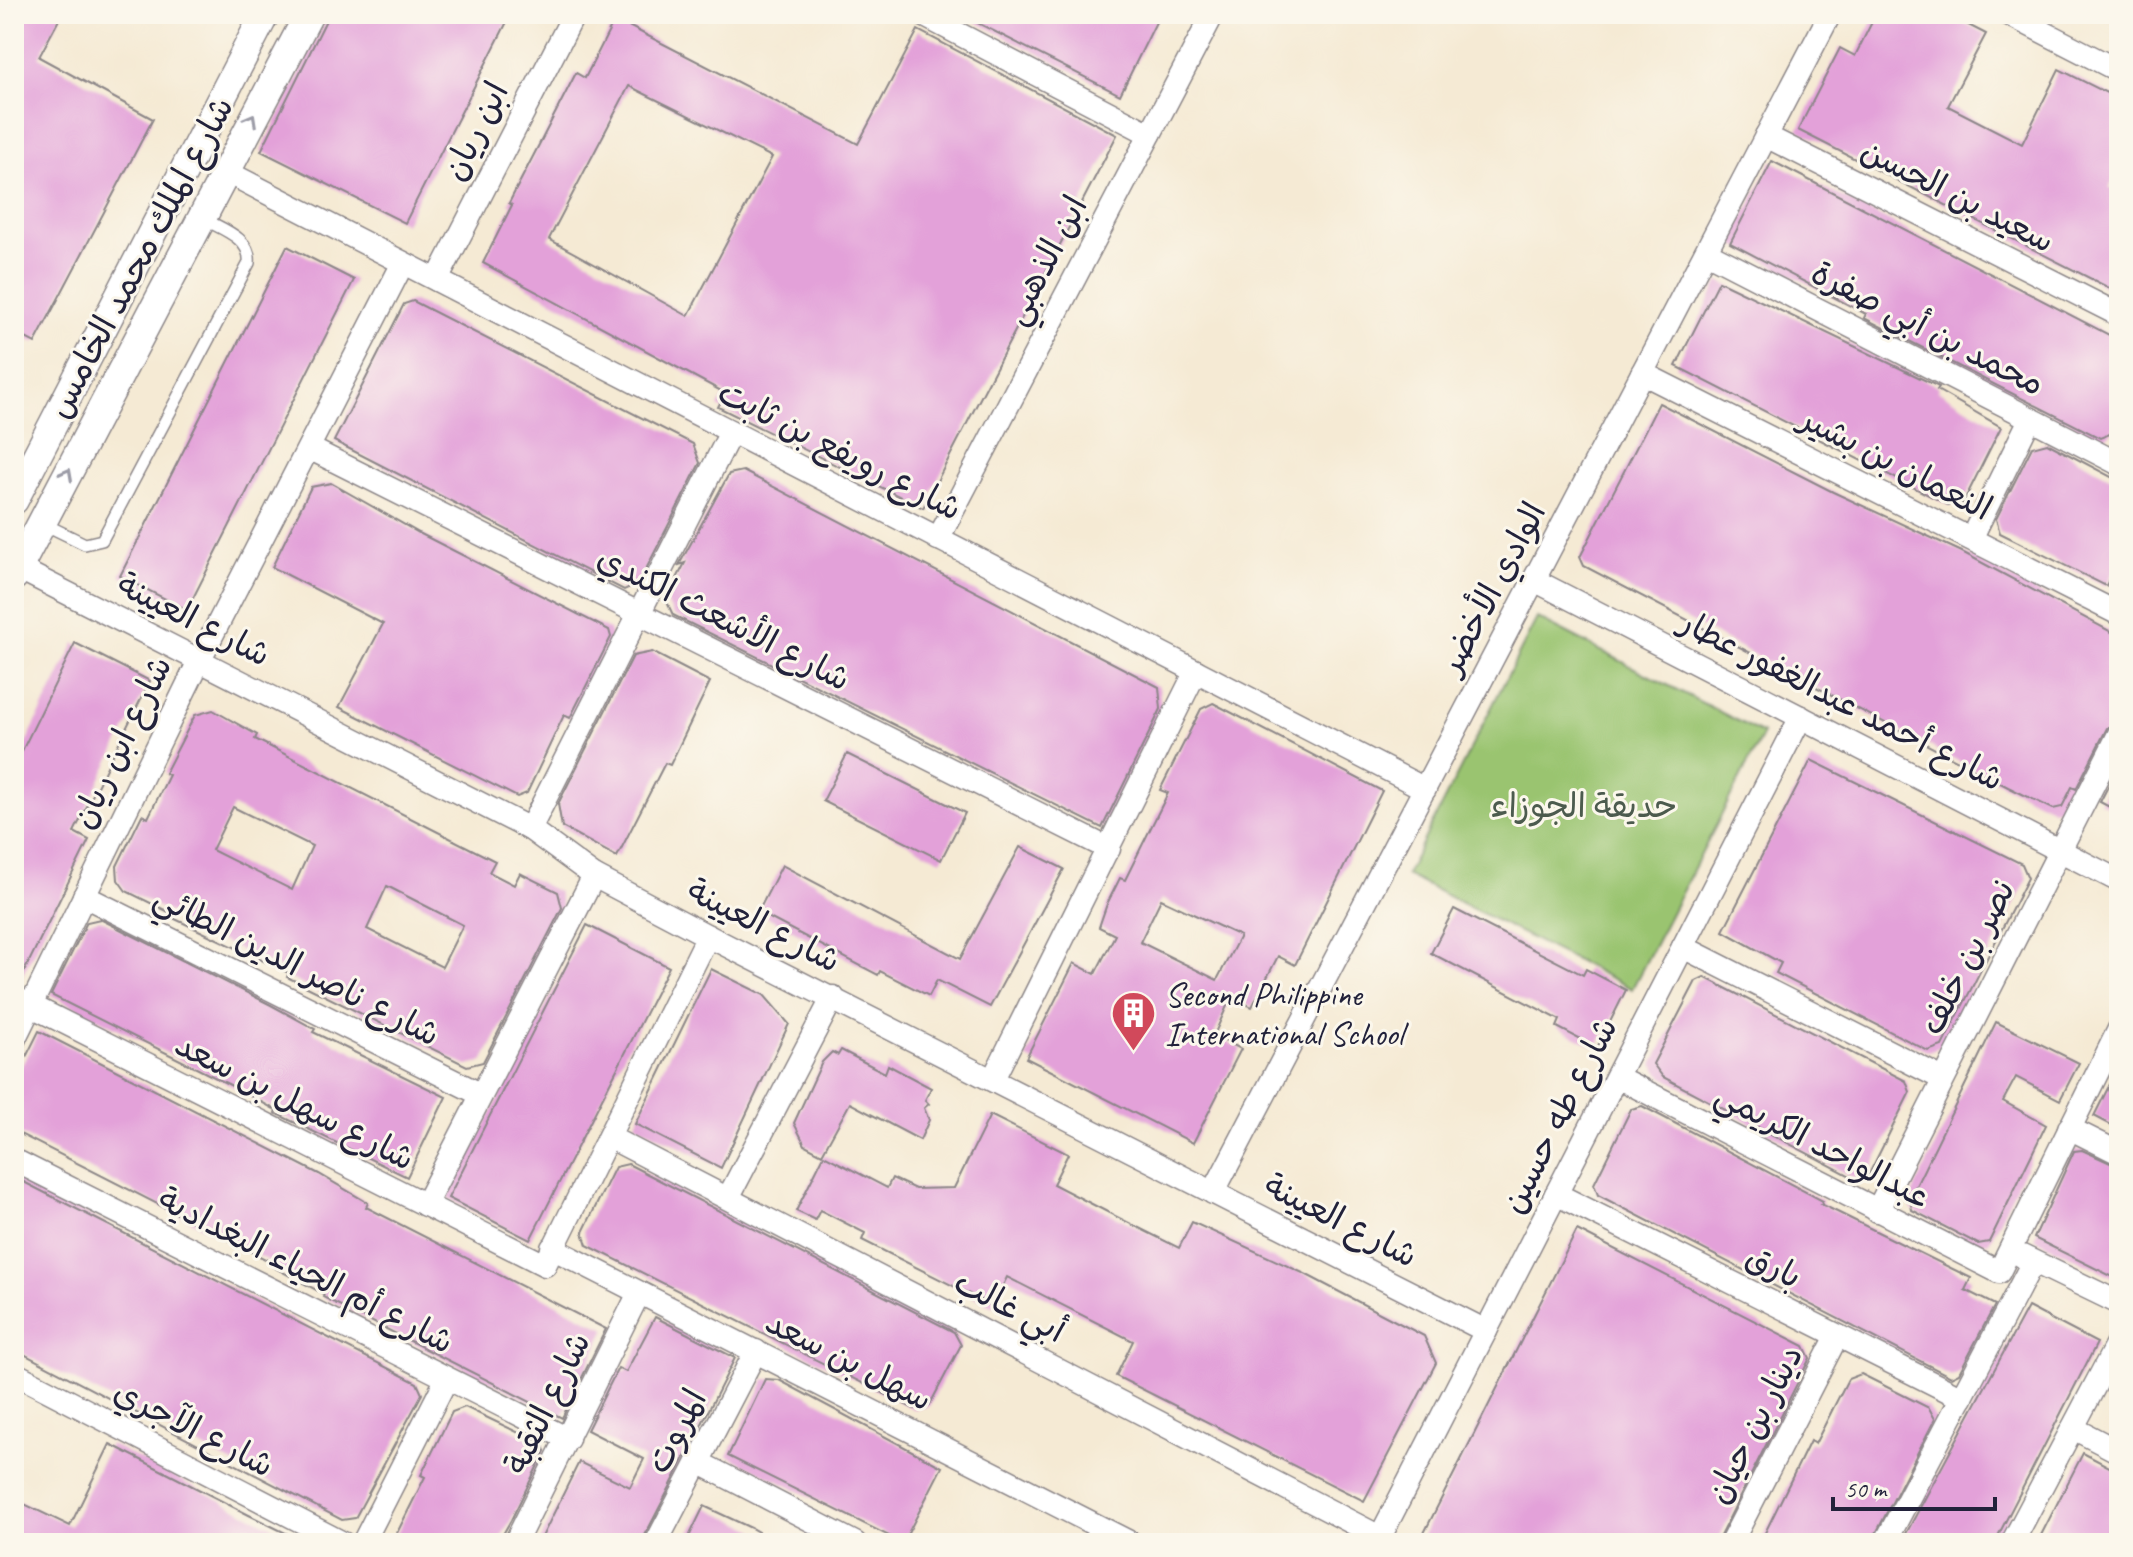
<svg xmlns="http://www.w3.org/2000/svg" width="2133" height="1557" viewBox="0 0 2133 1557" font-family="Caveat,'Playpen Sans Arabic',sans-serif">
  <style>
    .green { fill: #9ac470; stroke: #5e7356; stroke-width: 2 }
    .building { fill: #e3a1d9; fill-rule: evenodd }
    .lines { fill: none; stroke-linecap: round; stroke-linejoin: round }
    .service-casing { stroke: #8c8688; stroke-width: 14 }
    .minor-casing { stroke: #8c8688; stroke-width: 25 }
    .tertiary-casing { stroke: #8c8688; stroke-width: 31 }
    .service { stroke: #fff; stroke-width: 11 }
    .minor { stroke: #fff; stroke-width: 22 }
    .tertiary { stroke: #fff; stroke-width: 28 }
    .oneway { stroke: #9c9ca7 }
    .labels { text-anchor: middle; dominant-baseline: central; stroke-width: 6; stroke-linejoin: round; paint-order: stroke }
    .street-label { font-size: 34px; fill: #22223b; stroke: #fbf7ec }
    .park-label { font-size: 34px; fill: #4c5b4e; stroke: #fbf7ec }
    .poi-label { font-size: 34px; fill: #22223b; stroke: #fbf7ec; text-anchor: start }
  </style>
  <rect width="100%" height="100%" fill="#fbf7ec"/>
  <filter id="ink" filterUnits="userSpaceOnUse"><feTurbulence type="fractalNoise" baseFrequency=".0125" numOctaves="2"/><feDisplacementMap in="SourceGraphic" scale="16" xChannelSelector="R" yChannelSelector="G"/><feConvolveMatrix kernelMatrix="1 2 1 2 8 2 1 2 1" color-interpolation-filters="sRGB"/></filter>
  <filter id="wash" filterUnits="userSpaceOnUse"><feTurbulence type="fractalNoise" baseFrequency=".006" numOctaves="4" result="noise"/><feDisplacementMap in="SourceGraphic" scale="32" xChannelSelector="R" yChannelSelector="G"/><feGaussianBlur stdDeviation="1.8" result="paint"/><feColorMatrix in="noise" values="0 0 0 0 0 0 0 0 0 0 0 0 0 0 0 0 0 1.4 0 .05"/><feComposite in="paint" operator="in"/></filter>
  <g filter="url(#wash)">
    <rect width="100%" height="100%" fill="#f5ead4"/>
    <polygon class="green" points="1537,618 1763,734 1632,989 1406,875"/>
    <g id="blocks">
      <g class="building">
        <polygon points="14,14 62,14 39,57 153,119 35,343 14,332"/>
        <polygon points="329,14 511,14 405,223 261,151"/>
        <polygon points="960,14 1160,14 1120,95"/>
        <polygon points="1876,14 1947,14 1986,34 1948,106 2022,144 2059,69 2119,99 2119,168 2109,188 2119,193 2119,293 1798,130 1840,48 1855,56"/>
        <path d="M615,19L858,144L918,30L1117,135L923,508L718,407L725,393L483,263L512,205L509,203L576,73L585,78ZM629,86L772,157L688,316L549,239Z"/>
        <polygon points="1772,161 2119,340 2119,416 2110,434 2100,438 1864,318 1866,314 1730,243"/>
        <polygon points="287,246 354,280 187,610 120,576"/>
        <polygon points="1719,281 1939,387 1937,390 2001,427 1963,503 1948,505 1676,366"/>
        <polygon points="413,301 693,444 700,463 639,583 624,590 334,441 404,304"/>
        <polygon points="1659,403 1833,492 1962,552 2119,636 2119,720 2107,728 2076,789 2072,787 2062,807 2053,809 2008,787 1584,566 1580,557"/>
        <polygon points="2047,443 2119,481 2119,559 2106,586 2000,533 1996,519 2032,447"/>
        <polygon points="743,471 1159,687 1161,709 1102,828 673,615 666,600 685,563 679,565 729,474"/>
        <polygon points="331,483 419,533 609,630 611,637 570,718 564,715 527,793 517,797 339,707 383,624 272,567 311,487"/>
        <polygon points="75,643 150,681 74,832 89,840 18,984 14,983 14,767"/>
        <polygon points="652,652 710,682 670,765 665,763 617,857 562,827 558,804 633,656"/>
        <path d="M1213,703L1382,791L1295,965L1278,956L1252,1007L1231,997L1214,1035L1241,1049L1193,1143L1026,1058L1074,963L1095,974L1115,935L1099,927L1107,904L1120,878L1125,880L1168,793L1160,790L1201,709ZM1161,899L1240,936L1217,980L1140,942Z"/>
        <path d="M213,710L257,735L255,739L495,861L489,872L514,885L520,873L558,892L562,908L483,1062L467,1066L287,977L289,973L173,918L175,915L126,891L118,880L117,866L142,815L148,818L169,775L165,773L195,715ZM233,807L312,846L292,890L212,850ZM387,886L463,925L442,967L367,929Z"/>
        <polygon points="847,754 965,813 941,860 823,801"/>
        <polygon points="1811,760 2022,864 2028,878 1942,1046 1928,1051 1776,973 1781,963 1723,931"/>
        <polygon points="2119,765 2119,812 2100,802"/>
        <polygon points="1020,847 1064,869 990,1007 937,980 929,996 880,971 878,975 758,912 782,865 960,959"/>
        <polygon points="1454,909 1583,975 1586,969 1626,990 1597,1048 1557,1027 1560,1020 1431,953"/>
        <polygon points="100,919 271,1005 315,1029 313,1032 446,1097 407,1177 275,1113 276,1110 232,1086 51,995 87,922"/>
        <polygon points="587,925 669,967 530,1240 448,1198"/>
        <polygon points="711,969 764,995 789,1024 721,1168 635,1124"/>
        <polygon points="1704,977 1906,1081 1910,1092 1869,1174 1856,1179 1663,1077 1653,1064 1696,981"/>
        <polygon points="1996,1022 2079,1063 2060,1100 2016,1077 2003,1101 2046,1125 1989,1242 1978,1244 1912,1210 1910,1198"/>
        <polygon points="39,1031 319,1174 368,1203 366,1207 606,1329 562,1418 323,1297 324,1294 273,1267 275,1264 14,1131 14,1081"/>
        <polygon points="841,1050 885,1073 888,1065 931,1088 925,1100 929,1104 924,1108 929,1120 920,1140 850,1103 822,1154 805,1145 794,1123 822,1062 832,1052 838,1055"/>
        <polygon points="2119,1066 2119,1129 2094,1116"/>
        <polygon points="1642,1106 1823,1201 1821,1204 1971,1278 1965,1290 1995,1305 1959,1373 1951,1377 1598,1195 1594,1184 1631,1109"/>
        <polygon points="990,1115 1068,1154 1053,1184 1117,1217 1179,1248 1192,1222 1305,1274 1424,1336 1436,1363 1364,1501 1116,1376 1133,1341 1007,1277 993,1306 862,1240 865,1233 820,1210 815,1220 796,1211 824,1155 887,1188 892,1178 915,1189 954,1188"/>
        <polygon points="2082,1150 2119,1167 2119,1280 2034,1238 2074,1151"/>
        <polygon points="628,1164 954,1332 961,1345 929,1406 914,1409 587,1245 583,1232 615,1167"/>
        <polygon points="14,1177 417,1383 422,1394 355,1518 342,1520 14,1349"/>
        <polygon points="1577,1230 1804,1346 1810,1358 1718,1540 1419,1543"/>
        <polygon points="2028,1307 2097,1343 1999,1534 1993,1543 1901,1543"/>
        <polygon points="655,1317 735,1358 671,1485 641,1543 539,1543 579,1462 630,1487 644,1459 587,1430 618,1368 626,1372"/>
        <polygon points="1861,1374 1929,1408 1935,1419 1871,1543 1760,1543 1810,1441 1815,1444 1848,1379"/>
        <polygon points="765,1379 779,1380 942,1467 903,1543 728,1456"/>
        <polygon points="465,1407 542,1444 545,1451 511,1520 498,1543 392,1543 425,1477 421,1475 452,1412"/>
        <polygon points="110,1444 249,1515 306,1543 14,1543 14,1499 70,1526"/>
        <polygon points="2083,1453 2119,1472 2119,1543 2037,1543"/>
        <polygon points="704,1506 751,1528 777,1543 686,1543"/>
      </g>
    </g>
  </g>
  <g filter="url(#ink)">
    <use href="#blocks" fill-opacity="0" stroke="#8c8688" stroke-width="2"/>
    <g class="lines">
      <defs>
        <path id="service" d="M42,523L85,544L102,540L249,263C252,238 221,229 202,218"/>
        <g id="minor">
          <polyline points="921,14 1150,134"/>
          <polyline points="2008,14 2119,71"/>
          <polyline points="1766,136 2119,315"/>
          <polyline points="223,170 1425,789"/>
          <polyline points="1706,252 2119,464"/>
          <polyline points="437,280 574,14"/>
          <polyline points="1642,373 2119,614"/>
          <polyline points="309,448 1109,849"/>
          <polyline points="938,539 1213,14"/>
          <polyline points="1971,539 2030,419"/>
          <polyline points="18,568 530,829 594,876 708,936 1486,1331"/>
          <polyline points="1534,580 2119,881"/>
          <polyline points="530,829 731,432"/>
          <polyline points="84,896 480,1094"/>
          <polyline points="1683,947 1943,1079"/>
          <polyline points="14,997 545,1265 708,936"/>
          <polyline points="14,1040 200,659 403,263"/>
          <polyline points="1617,1077 1999,1272 2119,1029"/>
          <polyline points="993,1079 1196,671"/>
          <polyline points="2069,1128 2119,1153"/>
          <polyline points="609,1137 1380,1537"/>
          <polyline points="14,1160 568,1439"/>
          <polyline points="1213,1193 1830,14"/>
          <polyline points="1556,1194 1962,1398"/>
          <polyline points="728,1198 833,997"/>
          <polyline points="425,1205 594,876"/>
          <polyline points="1877,1211 2119,734"/>
          <polyline points="552,1248 1131,1543"/>
          <polyline points="2022,1256 2119,1303"/>
          <polyline points="14,1373 343,1543"/>
          <polyline points="2073,1428 2119,1452"/>
          <polyline points="698,1462 855,1543"/>
          <polyline points="363,1543 446,1380"/>
          <polyline points="515,1543 639,1293"/>
          <polyline points="656,1543 756,1351"/>
          <polyline points="1377,1543 1801,717"/>
          <polyline points="1731,1543 1837,1336"/>
          <polyline points="1885,1543 2033,1262"/>
          <polyline points="2012,1543 2119,1340"/>
        </g>
        <g id="tertiary">
          <polyline points="14,500 265,14"/>
          <polyline points="14,576 309,14"/>
        </g>
      </defs>
      <use href="#service" class="service-casing"/>
      <use href="#minor" class="minor-casing"/>
      <use href="#tertiary" class="tertiary-casing"/>
      <use href="#service" class="service"/>
      <use href="#minor" class="minor"/>
      <use href="#tertiary" class="tertiary"/>
    </g>
    <defs><path id="oneway-chevron" d="M-2-3.5L2.5 0L-2 3.5" fill="none" stroke-width="1.6" stroke-linecap="round" stroke-linejoin="round" transform="scale(2)"/></defs>
    <g class="oneway">
      <use href="#oneway-chevron" transform="translate(251 119) rotate(-61)"/>
      <use href="#oneway-chevron" transform="translate(67 474) rotate(-62)"/>
    </g>
  </g>
  <defs>
    <symbol id="building-pin" viewBox="-11 -11 22 30"><path d="M0 17L-7.5 6A9.5 9.5 0 1 1 7.5 6Z" fill="#d1495b" stroke="#fbf7ec"/><path d="M-4-6H4V6H1V3H-1V6H-4ZM-2.5-4.3h1.7v1.8h-1.7ZM.8-4.3h1.7v1.8H.8ZM-2.5-1h1.7V.8h-1.7ZM.8-1h1.7V.8H.8Z" fill="#fff"/></symbol>
  </defs>
  <g fill-rule="evenodd">
    <use href="#building-pin" x="1108" y="988" width="51" height="69"/>
  </g>
  <g class="labels">
    <g class="street-label">
      <text transform="translate(475 131) rotate(-63)">ابن ريان</text>
      <text transform="translate(1958 195) rotate(27)">سعيد بن الحسن</text>
      <text transform="translate(140 257) rotate(-62)">شارع الملك محمد الخامس</text>
      <text transform="translate(1045 260) rotate(-62)">ابن الذهبي</text>
      <text transform="translate(1928 328) rotate(27)">محمد بن أبي صفرة</text>
      <text transform="translate(840 450) rotate(27)">شارع رويفع بن ثابت</text>
      <text transform="translate(1896 463) rotate(27)">النعمان بن بشير</text>
      <text transform="translate(1492 588) rotate(-62)">الوادي الأخضر</text>
      <text transform="translate(724 618) rotate(27)">شارع الأشعث الكندي</text>
      <text transform="translate(194 619) rotate(27)">شارع العيينة</text>
      <text transform="translate(1842 700) rotate(27)">شارع أحمد عبدالغفور عطار</text>
      <text transform="translate(121 742) rotate(-64)">شارع ابن ريان</text>
      <text transform="translate(764 925) rotate(27)">شارع العيينة</text>
      <text transform="translate(1967 957) rotate(-63)">نصر بن خلف</text>
      <text transform="translate(297 965) rotate(27)">شارع ناصر الدين الطائي</text>
      <text transform="translate(295 1101) rotate(27)">شارع سهل بن سعد</text>
      <text transform="translate(1559 1115) rotate(-63)">شارع طه حسين</text>
      <text transform="translate(1823 1145) rotate(27)">عبدالواحد الكريمي</text>
      <text transform="translate(1341 1220) rotate(27)">شارع العيينة</text>
      <text transform="translate(1774 1266) rotate(27)">بارق</text>
      <text transform="translate(306 1270) rotate(27)">شارع أم الحياء البغدادية</text>
      <text transform="translate(1010 1306) rotate(27)">أبي غالب</text>
      <text transform="translate(849 1360) rotate(27)">سهل بن سعد</text>
      <text transform="translate(547 1403) rotate(-64)">شارع الثقبة</text>
      <text transform="translate(1754 1424) rotate(-63)">دينار بن حيان</text>
      <text transform="translate(194 1428) rotate(27)">شارع الآجري</text>
      <text transform="translate(676 1431) rotate(-62)">المروت</text>
    </g>
    <g class="park-label">
      <text x="1584" y="805">حديقة الجوزاء</text>
    </g>
    <g class="poi-label">
      <text x="1165" y="994">Second Philippine<tspan x="1165" dy="39">International School</tspan></text>
    </g>
  </g>
  <rect width="2133" height="1557" fill="none" stroke="#fbf7ec" stroke-width="48"/>
  <path d="M1833 1497v12h162v-12" fill="none" stroke="#22223b" stroke-width="4"/>
  <text x="1845" y="1497" font-size="24" fill="#22223b" stroke="#fbf7ec" stroke-width="6" paint-order="stroke">50 m</text>
</svg>
